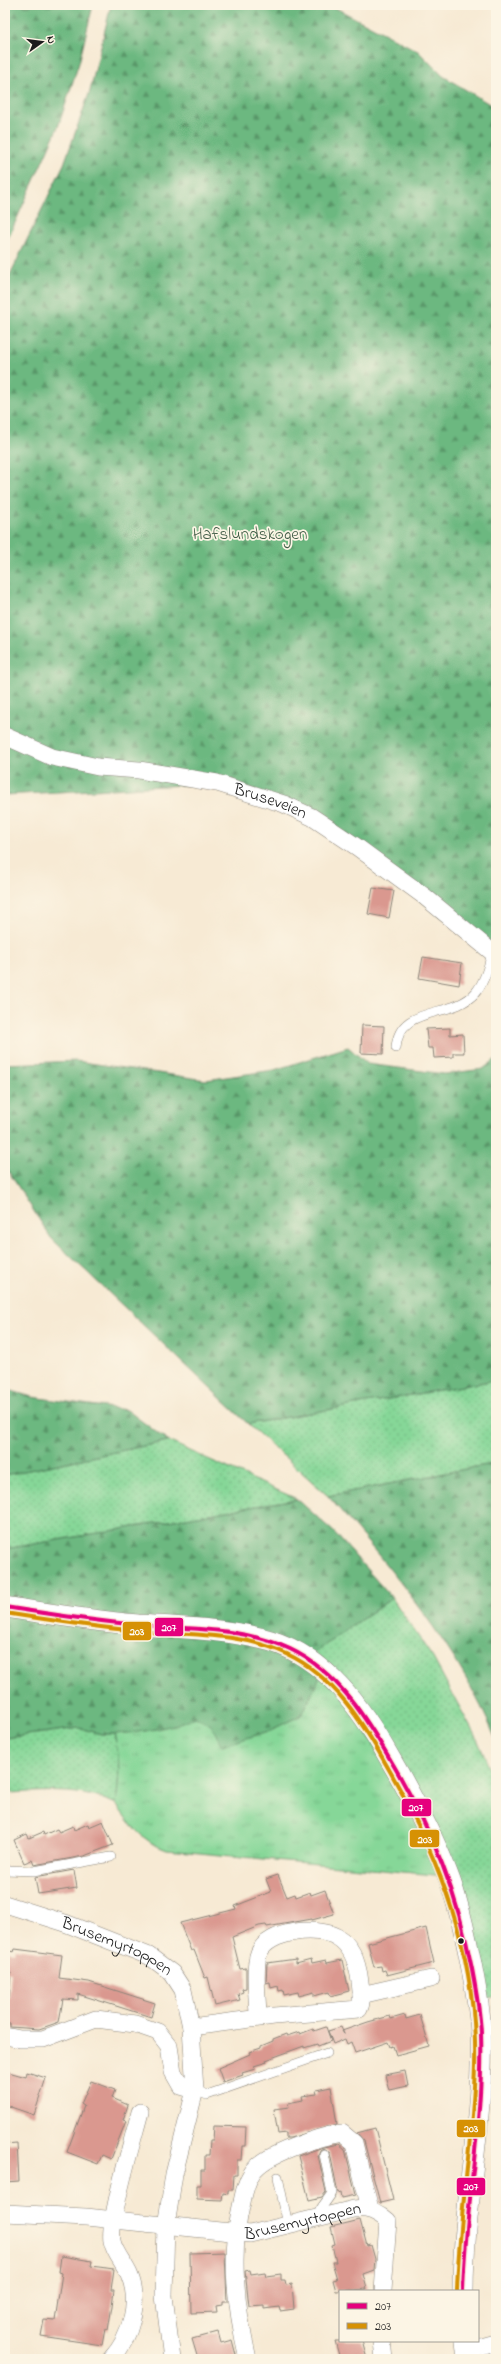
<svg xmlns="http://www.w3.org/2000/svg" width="501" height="2364" viewBox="0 0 501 2364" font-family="'Indie Flower',sans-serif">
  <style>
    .grass { fill: url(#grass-dots); stroke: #517a5a }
    .forest { fill: url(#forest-firs); stroke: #446a4e }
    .park { fill: url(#park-tufts); stroke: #517a5a }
    .building { fill: #da988f }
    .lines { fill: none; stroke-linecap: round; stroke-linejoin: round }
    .service-casing { stroke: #8a8378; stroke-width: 10 }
    .minor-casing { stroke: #8a8378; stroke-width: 18 }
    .tertiary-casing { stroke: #8a8378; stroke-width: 22 }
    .service { stroke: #fff; stroke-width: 9 }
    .minor { stroke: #fff; stroke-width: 17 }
    .tertiary { stroke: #fff; stroke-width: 21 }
    .bus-1-casing { stroke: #fcf5e5; stroke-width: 7 }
    .bus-2-casing { stroke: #fcf5e5; stroke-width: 7 }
    .bus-1 { stroke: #e5007d; stroke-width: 4 }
    .bus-2 { stroke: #d69104; stroke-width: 4 }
    .bus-dot { fill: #1c1c1c; stroke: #fcf5e5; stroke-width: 1.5 }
    .labels { text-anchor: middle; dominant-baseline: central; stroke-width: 3.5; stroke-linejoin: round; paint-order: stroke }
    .park-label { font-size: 17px; fill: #415d47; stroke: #fcf5e5 }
    .street-label { font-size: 17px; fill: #1c1c1c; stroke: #fcf5e5 }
    .line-badge { stroke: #fcf5e5; stroke-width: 1.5 }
    .badge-label { font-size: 11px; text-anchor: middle; font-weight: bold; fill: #fff }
  </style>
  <defs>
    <pattern id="grass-dots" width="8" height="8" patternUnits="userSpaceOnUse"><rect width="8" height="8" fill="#86d798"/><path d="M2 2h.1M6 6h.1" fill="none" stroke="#73b882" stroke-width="1.8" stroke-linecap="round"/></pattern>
    <pattern id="forest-firs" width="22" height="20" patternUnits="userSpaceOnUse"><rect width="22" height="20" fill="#6cb880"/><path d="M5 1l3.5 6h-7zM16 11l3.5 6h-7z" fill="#589568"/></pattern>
    <pattern id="park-tufts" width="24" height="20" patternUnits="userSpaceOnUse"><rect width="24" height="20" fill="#86d798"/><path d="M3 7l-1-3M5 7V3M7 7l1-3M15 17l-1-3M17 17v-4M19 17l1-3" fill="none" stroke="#73b882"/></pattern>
  </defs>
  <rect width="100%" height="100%" fill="#fcf5e5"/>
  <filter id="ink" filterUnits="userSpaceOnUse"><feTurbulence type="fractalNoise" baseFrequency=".025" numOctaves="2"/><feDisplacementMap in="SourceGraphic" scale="8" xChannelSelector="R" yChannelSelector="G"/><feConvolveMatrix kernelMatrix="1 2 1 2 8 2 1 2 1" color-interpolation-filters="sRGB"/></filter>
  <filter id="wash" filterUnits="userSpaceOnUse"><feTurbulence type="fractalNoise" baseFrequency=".012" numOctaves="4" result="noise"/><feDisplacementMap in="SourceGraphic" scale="16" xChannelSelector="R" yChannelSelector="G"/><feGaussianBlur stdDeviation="0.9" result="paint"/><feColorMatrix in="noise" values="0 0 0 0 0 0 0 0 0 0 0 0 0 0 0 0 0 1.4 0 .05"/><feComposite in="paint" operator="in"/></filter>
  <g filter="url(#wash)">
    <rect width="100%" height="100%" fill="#f7ead4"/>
    <g class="grass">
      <polygon points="496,1380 496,1463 328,1496 248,1424"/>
      <polygon points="168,1441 297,1499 5,1549 5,1475"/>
      <polygon points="392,1598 433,1658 478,1741 496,1784 496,1996 478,2001 458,1909 308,1657"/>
      <path d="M79,1728L101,1734H114C121,1757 119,1781 116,1804C79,1787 45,1792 5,1793V1738Z"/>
    </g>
    <g class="forest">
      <polygon points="5,5 93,5 79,63 58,127 5,245"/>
      <polygon points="111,5 330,5 418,51 443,76 496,108 496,958 312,817 217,783 5,795 5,285 64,164 90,91"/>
      <polygon points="348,1047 368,1064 445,1074 483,1069 496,1059 496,1380 248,1424 51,1238 5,1166 5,1064 76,1061 206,1080 274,1070"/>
      <polygon points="5,1389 32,1397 127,1410 168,1441 5,1475"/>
      <path d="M496,1463V1740C459,1648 392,1570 328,1496Z"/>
      <polygon points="297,1499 334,1532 392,1598 308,1657 323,1670 302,1715 269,1731 222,1746 195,1717 177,1725 129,1734 101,1734 79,1728 5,1738 5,1549"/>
    </g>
    <path class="park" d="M323,1670L342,1690L448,1874L435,1875L167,1850C143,1842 130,1825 116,1804C119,1781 121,1757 114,1734C142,1733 170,1728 195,1717L211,1725L222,1746L269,1731L302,1715Z"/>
    <g id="blocks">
      <g class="building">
        <polygon points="373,888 394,891 389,918 368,914"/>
        <polygon points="423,957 462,963 459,985 419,978"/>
        <polygon points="362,1025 384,1026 383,1054 361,1053"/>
        <polygon points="450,1028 450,1035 463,1034 464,1053 453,1053 453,1057 434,1058 433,1048 428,1048 426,1029"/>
        <polygon points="103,1821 113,1845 84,1856 34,1865 32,1860 24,1863 14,1840 27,1834 29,1838 43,1832 44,1835 57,1829 59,1832 73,1826 74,1830 88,1824 89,1827"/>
        <polygon points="74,1870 77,1888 38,1894 35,1877"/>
        <polygon points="278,1875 287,1897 295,1894 296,1897 310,1892 311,1895 325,1890 334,1914 312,1920 312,1919 267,1927 266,1925 259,1926 232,1937 240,1969 246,1968 246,1988 242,1989 243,1992 238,1994 240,2000 215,2006 208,1977 205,1978 194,1950 191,1951 180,1923 236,1909 235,1906 271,1892 266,1879"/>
        <polygon points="426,1928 434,1963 387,1975 385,1970 382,1971 381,1966 374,1967 368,1943"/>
        <polygon points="15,1949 62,1955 59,1978 89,1982 155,2003 151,2017 78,1994 78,2000 63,1999 59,2022 39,2029 10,2027 10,2024 5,2023 5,1997 9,1997 11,1973 5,1972 5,1950 14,1952"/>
        <polygon points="296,1959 296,1963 311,1959 312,1963 326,1960 327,1963 342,1960 349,1991 330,1996 329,1992 314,1996 314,1992 299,1996 298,1992 284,1995 283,1990 279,1991 278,1986 271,1988 270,1982 266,1983 267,1963"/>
        <polygon points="405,2015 406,2019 420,2015 429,2046 396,2055 393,2046 390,2047 388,2042 355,2053 351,2042 347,2044 345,2039 333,2044 328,2031 341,2027 344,2034 342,2031 368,2022 390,2016 391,2019"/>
        <polygon points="326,2027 331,2041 318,2046 317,2044 304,2048 304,2046 266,2060 267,2062 254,2066 255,2069 242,2073 243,2075 223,2082 218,2068 250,2054 249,2052 261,2048 261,2046 273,2041 273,2039 286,2034 287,2036 299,2032 300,2034 313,2029 314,2031"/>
        <polygon points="5,2071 26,2077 27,2072 46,2078 34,2115 5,2105"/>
        <polygon points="405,2071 408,2086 389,2090 385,2075"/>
        <polygon points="91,2081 115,2090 112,2098 128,2105 123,2120 126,2121 111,2159 102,2155 98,2164 67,2152 84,2106 81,2104"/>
        <polygon points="331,2087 337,2124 290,2138 286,2138 286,2133 278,2134 274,2109 289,2107 288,2103 303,2100 302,2096 317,2094 316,2090"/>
        <polygon points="214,2126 246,2127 245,2146 242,2146 241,2160 237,2160 237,2175 234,2175 233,2190 228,2190 228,2194 223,2193 222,2200 197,2199 197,2185 201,2185 201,2170 205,2170 205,2155 209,2155 210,2140 213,2140"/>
        <polygon points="375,2128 393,2200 380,2203 364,2141 357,2133"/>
        <polygon points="17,2143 19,2181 5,2182 5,2144"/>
        <polygon points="339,2144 345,2149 356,2195 342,2198 341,2192 338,2193 330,2153 323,2148 320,2150 318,2155 326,2192 322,2197 309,2200 298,2156 323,2147"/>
        <polygon points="360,2220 367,2246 371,2245 375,2259 374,2270 363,2274 367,2289 336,2291 333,2280 337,2279 332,2262 336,2262 332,2245 335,2244 331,2227"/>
        <polygon points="225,2252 227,2302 222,2302 222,2305 216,2306 217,2312 191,2313 190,2253"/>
        <polygon points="61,2256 92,2261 91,2266 114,2269 111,2290 114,2290 112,2306 108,2330 105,2329 102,2345 41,2336 44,2320 55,2321 62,2273 59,2272"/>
        <polygon points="250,2270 251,2274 265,2272 266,2276 281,2274 281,2280 285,2280 286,2285 292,2284 294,2309 280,2311 279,2307 264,2309 264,2305 249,2306 245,2271"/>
        <polygon points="218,2332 221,2343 232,2340 237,2359 198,2359 192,2339"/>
        <polygon points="335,2341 362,2341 367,2359 340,2359"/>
      </g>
    </g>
  </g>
  <g filter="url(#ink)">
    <use href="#blocks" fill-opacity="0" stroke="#8a8378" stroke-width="1"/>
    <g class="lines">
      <defs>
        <g id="service">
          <path d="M396,1048C399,1003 453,1020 476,992C485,981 489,966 492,952"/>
          <polyline points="5,1870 34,1871 111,1857"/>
          <polyline points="195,2090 207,2095 327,2053"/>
          <polyline points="278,2177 288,2225"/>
          <polyline points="321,2217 320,2210 332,2193 324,2154"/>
        </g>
        <g id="minor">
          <path id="s1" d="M5,736L52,757L98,767L139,770L217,783L284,804L312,817L357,847L424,896L492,952L496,953"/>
          <path id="s2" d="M5,1904L65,1923L149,1956L172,1973L183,1990L191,2027L195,2090L174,2174L166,2226L164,2296L172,2359"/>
          <polyline points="361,1995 431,1979"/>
          <path d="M191,2027L274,2016L359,2009C363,2001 361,1990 360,1982C358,1965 353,1946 337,1937C318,1926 268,1930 259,1953C253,1968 258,2000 258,2017"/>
          <polyline points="5,2036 20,2039 43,2039 96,2019 135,2024 158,2032 169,2046 173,2072 181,2086 195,2090"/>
          <path id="s3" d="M5,2213L86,2217L250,2234L354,2209C368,2207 378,2212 388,2221L383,2291"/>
          <polyline points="382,2341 384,2359"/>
          <polyline points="467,2351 496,2343"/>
          <path d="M111,2359C131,2338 141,2301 129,2274C124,2263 114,2252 112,2241C108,2222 134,2136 140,2112"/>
          <path d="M248,2359C236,2307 229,2255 242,2202C244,2192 246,2182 252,2173C263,2154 321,2136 342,2133L354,2143L370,2209"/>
        </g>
        <g id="tertiary">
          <path d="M5,1607C49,1614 94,1621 138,1625C182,1628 229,1629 271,1641C326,1658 362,1709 389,1757C411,1795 431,1832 447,1873C459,1903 466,1937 472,1969C476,1990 480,2011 481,2033C484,2119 463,2205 463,2291"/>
          <polyline points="466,2341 468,2359"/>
        </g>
      </defs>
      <use href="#service" class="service-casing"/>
      <use href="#minor" class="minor-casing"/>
      <use href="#tertiary" class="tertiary-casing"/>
      <use href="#service" class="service"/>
      <use href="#minor" class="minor"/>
      <use href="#tertiary" class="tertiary"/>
      <defs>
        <path id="bus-1" d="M5,1607C49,1614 94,1621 138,1625C188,1629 243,1627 290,1649C339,1672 368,1721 394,1766C433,1833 457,1892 472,1969C476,1990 480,2011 481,2033C484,2119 465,2205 463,2291"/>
        <path id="bus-2" d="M5,1613C49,1620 93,1627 137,1631C186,1635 241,1632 287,1654C334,1676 363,1723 387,1766C440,1858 478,1958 475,2065C473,2140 459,2215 457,2291"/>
      </defs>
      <use href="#bus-1" class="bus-1-casing"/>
      <use href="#bus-2" class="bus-2-casing"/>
      <use href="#bus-1" class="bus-1"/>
      <use href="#bus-2" class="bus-2"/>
    </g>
  </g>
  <circle class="bus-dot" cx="461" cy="1941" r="3.5"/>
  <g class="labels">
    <g class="park-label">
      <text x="250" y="534">Hafslundskogen</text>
    </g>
    <g class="street-label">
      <text stroke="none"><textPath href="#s1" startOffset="275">Bruseveien</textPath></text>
      <text stroke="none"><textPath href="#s2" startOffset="120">Brusemyrtoppen</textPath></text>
      <text stroke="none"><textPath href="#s3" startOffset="300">Brusemyrtoppen</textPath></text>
    </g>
  </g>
  <g class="line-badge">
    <rect x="154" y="1617" width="30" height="20" rx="4" fill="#e5007d"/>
    <rect x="122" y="1621" width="30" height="20" rx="4" fill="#d69104"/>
    <rect x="401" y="1798" width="31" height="19" rx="4" fill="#e5007d"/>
    <rect x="409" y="1829" width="31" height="19" rx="4" fill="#d69104"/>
    <rect x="456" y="2119" width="30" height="19" rx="4" fill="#d69104"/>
    <rect x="456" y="2177" width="30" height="19" rx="4" fill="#e5007d"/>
  </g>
  <g class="badge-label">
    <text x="169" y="1631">207</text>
    <text x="137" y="1635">203</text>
    <text x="416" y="1811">207</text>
    <text x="425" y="1843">203</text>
    <text x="471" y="2132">203</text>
    <text x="471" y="2190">207</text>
  </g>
  <rect width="501" height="2364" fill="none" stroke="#fcf5e5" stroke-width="20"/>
  <rect x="339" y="2290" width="140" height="52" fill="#fcf5e5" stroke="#a29e95"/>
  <rect x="347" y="2303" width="20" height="6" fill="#e5007d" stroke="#a29e95"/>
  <text x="375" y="2310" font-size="12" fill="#1c1c1c">207</text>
  <rect x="347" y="2323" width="20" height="6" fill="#d69104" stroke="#a29e95"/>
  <text x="375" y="2330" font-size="12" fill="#1c1c1c">203</text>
  <g transform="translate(42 42) rotate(76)" stroke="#fcf5e5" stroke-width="3" paint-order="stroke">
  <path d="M0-3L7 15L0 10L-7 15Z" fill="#1c1c1c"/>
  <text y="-6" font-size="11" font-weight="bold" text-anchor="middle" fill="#1c1c1c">N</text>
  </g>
</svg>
